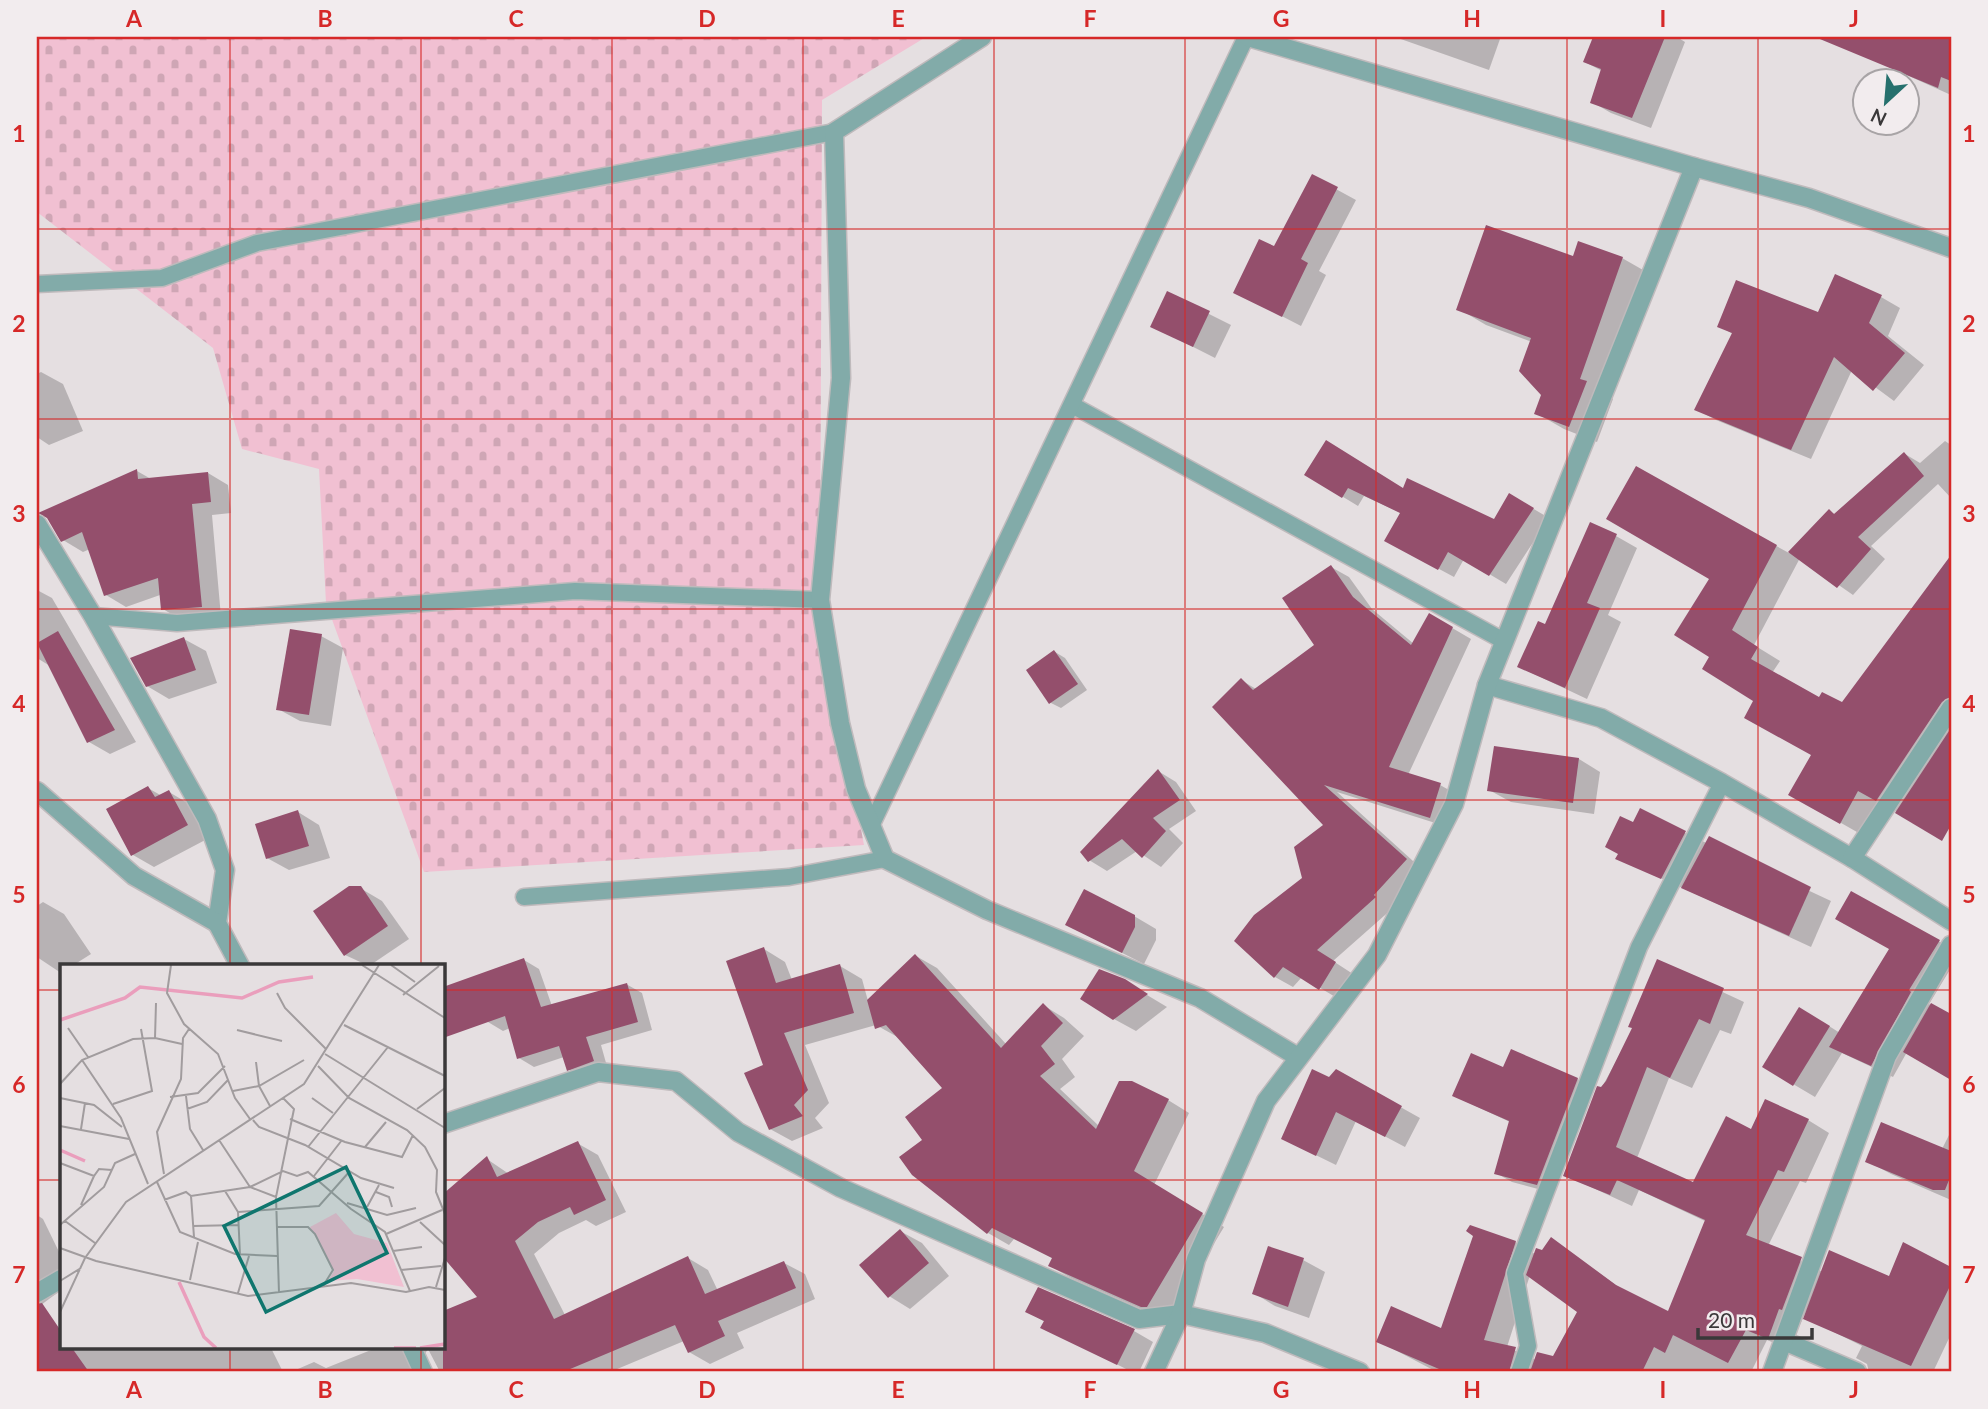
<svg xmlns="http://www.w3.org/2000/svg" width="1988" height="1409" viewBox="0 0 1988 1409" font-family="Lato,sans-serif">
  <style>
    .cemetery { fill: url(#cemetery-stones) }
    .shadow { fill: #0003; fill-rule: evenodd }
    .building { fill: #944f6c }
    .lines { fill: none; stroke-linecap: round; stroke-linejoin: round }
    .service-casing { stroke: #bfbabc; stroke-width: 19 }
    .minor-casing { stroke: #bfbabc; stroke-width: 21 }
    .tertiary-casing { stroke: #bfbabc; stroke-width: 21 }
    .service { stroke: #82aba9; stroke-width: 16 }
    .minor { stroke: #82aba9; stroke-width: 18 }
    .tertiary { stroke: #82aba9; stroke-width: 18 }
    .grid { fill: none; stroke: #d62828; stroke-width: 2; stroke-opacity: 0.55 }
    .inset-river { fill: none; stroke: #ea9ebc; stroke-width: 3.5 }
    .inset-road { fill: none; stroke: #a19c9e; stroke-width: 2 }
    .view { fill: #0f766e; fill-opacity: 0.15; stroke: #0f766e; stroke-width: 3.5 }
    .inset-edge { fill: none; stroke: #3a3839; stroke-width: 3.5 }
    .neatline { fill: none; stroke: #d62828; stroke-width: 2.5 }
    .grid-label { font-size: 23px; text-anchor: middle; font-weight: bold; fill: #d62828 }
  </style>
  <defs>
    <pattern id="cemetery-stones" width="16" height="16" patternUnits="userSpaceOnUse" patternTransform="scale(1.75)"><rect width="16" height="16" fill="#f1c0d2"/><path d="M2 7V4a2 2 0 0 1 4 0v3zM10 15v-3a2 2 0 0 1 4 0v3z" fill="#cfa6b5"/></pattern>
  </defs>
  <rect width="100%" height="100%" fill="#e5dfe1"/>
  <polygon class="cemetery" points="37,37 926,37 822,100 820,609 864,845 424,872 326,603 319,469 242,449 213,348 37,212"/>
  <g class="shadow">
    <polygon points="1395,37 1495,37 1500,39 1489,70"/>
    <polygon points="1596,37 1677,37 1685,42 1651,128 1611,113 1592,102 1602,71 1585,62"/>
    <polygon points="1879,37 1951,37 1951,95 1871,59"/>
    <polygon points="1312,176 1356,200 1319,271 1326,275 1301,326 1235,292 1275,249"/>
    <polygon points="1574,258 1622,258 1650,274 1607,395 1613,399 1597,442 1564,429 1536,413 1543,395 1532,342 1486,325 1459,309"/>
    <polygon points="1167,293 1231,325 1215,358 1152,326"/>
    <polygon points="1881,297 1900,308 1888,336 1924,365 1894,401 1852,370 1811,459 1716,420 1696,409 1733,334 1719,326 1819,315"/>
    <polygon points="41,372 63,384 83,431 49,445 37,437 37,374"/>
    <polygon points="1945,441 1951,445 1951,498 1938,484 1871,546 1885,559 1853,595 1800,558 1754,645 1780,661 1772,673 1820,699 1843,704 1939,575 1951,582 1951,814 1933,833 1881,803 1864,836 1790,794 1813,754 1712,656 1712,578 1637,469 1789,553 1829,511 1836,515 1905,454 1920,463"/>
    <polygon points="137,471 151,479 208,473 228,485 231,513 212,515 221,617 183,621 163,609 160,595 126,607 106,595 90,549 83,552 63,540"/>
    <polygon points="1307,475 1404,490 1495,521 1510,495 1549,518 1506,584 1464,559 1454,577 1402,549 1401,513 1364,496 1358,506"/>
    <polygon points="1616,536 1637,548 1608,615 1621,622 1587,699 1519,667 1546,627"/>
    <polygon points="1331,567 1349,577 1372,609 1414,644 1430,615 1471,639 1408,775 1440,785 1458,795 1448,827 1337,792 1424,871 1391,906 1393,908 1333,961 1353,974 1337,998 1302,977 1293,987 1275,977 1236,941 1304,878 1325,825 1241,680 1256,689 1316,645"/>
    <polygon points="37,590 52,598 136,742 110,754 89,742 50,666 37,658"/>
    <polygon points="321,636 343,648 331,726 300,721 278,709"/>
    <polygon points="184,639 206,651 217,683 169,699 147,686"/>
    <polygon points="1055,652 1065,658 1087,690 1061,708 1051,703"/>
    <polygon points="1579,759 1600,772 1594,814 1511,802 1489,790"/>
    <polygon points="1158,771 1176,782 1196,811 1169,829 1183,843 1161,867 1137,851 1107,871 1089,860"/>
    <polygon points="148,788 162,796 169,792 191,805 209,838 154,867 133,855"/>
    <polygon points="298,812 319,825 330,858 289,870 267,858"/>
    <polygon points="1634,825 1685,833 1831,901 1811,947 1617,858"/>
    <polygon points="360,888 382,901 409,939 369,966 345,955 316,911"/>
    <polygon points="1851,893 1951,948 1951,968 1929,1004 1951,1016 1951,1078 1907,1052 1893,1077 1842,1053 1815,1097 1793,1084 1821,1021 1840,1033 1891,949"/>
    <polygon points="43,902 64,914 91,954 72,966 61,966 61,973 37,957 37,906"/>
    <polygon points="1134,916 1156,929 1156,940 1144,964 1067,925"/>
    <polygon points="764,949 785,962 792,980 840,966 862,979 868,1001 916,956 937,968 1006,1044 1043,1005 1064,1018 1084,1036 1062,1059 1075,1077 1060,1089 1099,1126 1168,1100 1189,1113 1154,1185 1224,1227 1169,1318 1164,1319 1071,1278 1050,1266 1054,1259 1014,1239 1009,1245 988,1233 925,1140 945,1088 901,1039 876,1025 805,1045 829,1103 815,1118 823,1128 792,1141 770,1129 765,1066"/>
    <polygon points="524,960 539,969 552,1006 626,984 642,993 652,1030 601,1045 608,1070 583,1078 568,1069 564,1057 534,1067 519,1058 510,1028 503,1031 488,1022"/>
    <path d="M1658,962L1744,1002L1731,1034L1720,1030L1692,1088L1669,1078L1637,1158L1694,1185L1752,1131L1808,1120L1829,1133L1806,1183L1800,1181L1768,1246L1823,1272L1890,1278L1904,1244L1951,1269V1334L1933,1372H1869L1867,1364L1856,1358L1862,1346L1820,1325L1813,1296L1789,1349L1767,1340L1751,1372H1437L1378,1341L1442,1330L1515,1242L1535,1254L1543,1252L1551,1240L1629,1294L1669,1313L1707,1222L1639,1190L1632,1206L1565,1175L1601,1089L1634,1028ZM1530,1275L1579,1312L1554,1358L1536,1360L1507,1347Z"/>
    <polygon points="1100,971 1147,995 1167,1007 1136,1031 1114,1019"/>
    <polygon points="1504,1070 1577,1079 1593,1088 1553,1193 1512,1182 1496,1173 1510,1122 1454,1096"/>
    <polygon points="1336,1071 1420,1118 1405,1147 1356,1121 1336,1165 1283,1139"/>
    <polygon points="1951,1131 1951,1200 1891,1174 1867,1161 1942,1149"/>
    <polygon points="577,1143 598,1155 626,1212 596,1226 586,1220 559,1233 534,1254 565,1315 688,1258 708,1270 718,1291 784,1263 805,1274 815,1299 737,1333 744,1348 710,1364 689,1352 684,1341 610,1372 440,1372 428,1349 421,1360 426,1372 291,1372 314,1362 326,1368 376,1348 443,1348 443,1313 480,1298 443,1255 443,1196 487,1159 509,1174"/>
    <polygon points="37,1215 43,1219 61,1256 61,1290 37,1308"/>
    <polygon points="900,1231 922,1243 949,1276 910,1309 889,1296"/>
    <polygon points="1269,1249 1303,1260 1325,1272 1309,1318 1275,1306 1254,1293"/>
    <polygon points="1028,1312 1134,1331 1153,1342 1139,1372 1132,1372 1043,1327 1045,1322"/>
    <polygon points="61,1332 61,1348 271,1348 283,1372 37,1372 37,1348"/>
  </g>
  <g class="building">
    <polygon points="1593,37 1665,37 1632,118 1590,103 1601,69 1583,62"/>
    <polygon points="1815,37 1951,37 1951,81 1941,77 1938,88"/>
    <polygon points="1312,174 1338,187 1301,259 1308,263 1282,317 1233,293 1259,239 1274,246"/>
    <polygon points="1486,225 1573,256 1578,241 1623,257 1580,379 1587,381 1569,427 1534,414 1541,395 1519,371 1531,338 1456,310"/>
    <polygon points="1835,274 1882,295 1869,323 1905,353 1873,391 1834,357 1791,450 1694,410 1732,333 1717,327 1736,280 1818,312"/>
    <polygon points="1167,291 1210,311 1193,347 1150,327"/>
    <polygon points="1326,440 1403,488 1407,478 1494,519 1509,493 1534,508 1489,576 1448,552 1438,570 1384,541 1400,513 1348,488 1342,498 1304,475"/>
    <polygon points="1904,452 1924,476 1858,537 1871,549 1837,588 1788,552 1829,509 1834,514"/>
    <polygon points="1636,466 1777,545 1732,630 1758,647 1751,659 1819,697 1822,692 1842,702 1951,555 1951,697 1942,702 1876,801 1858,791 1840,824 1788,795 1811,755 1744,718 1753,701 1702,669 1709,657 1674,635 1709,579 1606,519"/>
    <polygon points="137,469 138,479 208,472 211,502 192,504 202,607 161,610 158,578 104,596 82,532 61,542 47,518 38,513"/>
    <polygon points="1590,522 1617,534 1587,603 1600,608 1565,688 1517,667 1538,621 1545,624"/>
    <polygon points="1331,565 1353,597 1411,645 1429,613 1453,627 1389,767 1441,783 1430,818 1324,785 1407,859 1374,895 1376,897 1317,950 1336,962 1319,990 1283,967 1274,978 1234,941 1254,915 1302,878 1294,847 1323,825 1212,707 1241,678 1253,690 1314,645 1282,598"/>
    <polygon points="290,629 322,634 309,715 276,710"/>
    <polygon points="58,631 115,730 87,743 37,643"/>
    <polygon points="184,637 196,670 146,687 130,658"/>
    <polygon points="1054,650 1078,684 1049,704 1026,670"/>
    <polygon points="1951,728 1951,825 1942,841 1895,813"/>
    <polygon points="1494,746 1579,758 1573,803 1487,791"/>
    <polygon points="1158,769 1180,800 1153,818 1166,831 1142,858 1122,839 1088,862 1080,852"/>
    <polygon points="148,786 155,797 169,790 188,825 131,856 106,809"/>
    <polygon points="1640,808 1686,831 1661,879 1615,859 1618,854 1605,847 1620,816 1633,822"/>
    <polygon points="298,810 309,846 266,859 255,824"/>
    <polygon points="1709,836 1811,887 1789,936 1681,888"/>
    <polygon points="349,886 361,886 388,926 344,956 313,911"/>
    <polygon points="1084,889 1135,915 1135,927 1122,953 1065,925"/>
    <polygon points="1851,891 1940,940 1909,990 1911,992 1871,1066 1829,1047 1889,949 1835,919"/>
    <polygon points="764,947 776,983 840,964 854,1013 784,1033 808,1090 794,1105 803,1116 769,1130 744,1073 763,1065 726,961"/>
    <polygon points="915,954 1001,1048 1043,1003 1063,1023 1041,1046 1055,1064 1040,1076 1096,1129 1119,1081 1132,1081 1169,1099 1134,1171 1203,1213 1147,1307 1141,1307 1048,1266 1052,1258 992,1228 987,1234 912,1175 899,1157 922,1140 905,1117 942,1088 886,1025 875,1029 867,1000"/>
    <polygon points="524,958 541,1007 627,983 638,1022 586,1037 594,1061 567,1071 559,1046 517,1059 505,1016 443,1038 443,987"/>
    <polygon points="1657,959 1724,988 1710,1024 1699,1019 1670,1078 1647,1067 1616,1147 1693,1182 1726,1116 1751,1129 1765,1099 1809,1119 1784,1172 1778,1170 1746,1235 1802,1257 1782,1310 1779,1309 1768,1339 1746,1330 1728,1363 1673,1335 1665,1353 1654,1347 1642,1372 1575,1372 1570,1369 1570,1372 1530,1372 1537,1352 1553,1356 1577,1312 1526,1275 1536,1248 1542,1250 1551,1237 1616,1285 1668,1311 1705,1220 1617,1180 1610,1195 1563,1176 1597,1086 1601,1087 1606,1081 1632,1028 1628,1027"/>
    <polygon points="1099,969 1125,979 1148,994 1113,1020 1080,999"/>
    <polygon points="1931,1003 1951,1014 1951,1080 1903,1052"/>
    <polygon points="1799,1007 1830,1026 1793,1086 1762,1067"/>
    <polygon points="1511,1049 1578,1078 1537,1185 1494,1174 1509,1121 1452,1096 1471,1053 1503,1067"/>
    <polygon points="1312,1069 1329,1077 1336,1069 1402,1106 1385,1137 1336,1112 1316,1156 1281,1139"/>
    <polygon points="1881,1122 1951,1151 1951,1175 1945,1190 1933,1190 1865,1162"/>
    <polygon points="578,1141 606,1200 574,1215 570,1207 538,1222 515,1241 554,1319 688,1256 705,1294 784,1261 796,1288 718,1321 725,1336 688,1353 675,1325 563,1372 443,1372 443,1311 477,1297 443,1257 443,1194 487,1156 497,1177"/>
    <polygon points="1470,1225 1516,1241 1484,1340 1516,1347 1509,1372 1446,1372 1376,1342 1391,1306 1441,1328 1473,1236 1466,1231"/>
    <polygon points="900,1229 929,1263 888,1298 859,1265"/>
    <polygon points="1903,1242 1951,1267 1951,1284 1911,1366 1803,1319 1829,1250 1889,1276"/>
    <polygon points="1268,1246 1304,1258 1288,1307 1252,1294"/>
    <polygon points="1038,1287 1135,1329 1117,1365 1040,1328 1044,1321 1025,1312"/>
    <polygon points="42,1303 61,1331 61,1348 72,1348 89,1372 37,1372 37,1304"/>
  </g>
  <g class="lines">
    <defs>
      <g id="service">
        <polyline points="37,284 162,278 257,243 834,132"/>
        <polyline points="1072,405 1504,641"/>
        <polyline points="93,616 177,623 575,591 820,600"/>
        <polyline points="871,826 1246,37"/>
        <polyline points="524,897 789,877 885,859"/>
        <polyline points="1519,1372 1528,1346 1515,1273 1639,947 1722,783"/>
      </g>
      <g id="minor">
        <polyline points="982,37 834,132 841,378 820,600 840,723 856,789 885,859 987,910 1200,998 1298,1057"/>
        <polyline points="37,524 93,616 207,819 225,870 217,923 240,966"/>
        <polyline points="1487,685 1601,718 1722,783 1852,858 1951,921"/>
        <polyline points="37,791 134,876 217,923"/>
        <polyline points="1852,858 1951,708"/>
        <polyline points="443,1124 598,1072 676,1081 738,1132 841,1188 1139,1319 1181,1314 1265,1333 1360,1372"/>
        <polyline points="37,1293 61,1279"/>
        <polyline points="1784,1341 1857,1372"/>
        <polyline points="412,1348 423,1372"/>
        <polyline points="1154,1372 1181,1314 1196,1259 1266,1101 1377,955 1454,804 1487,685 1694,167"/>
        <polyline points="1772,1372 1887,1056 1951,945"/>
      </g>
      <polyline id="tertiary" points="1248,37 1694,167 1809,198 1951,248"/>
    </defs>
    <use href="#service" class="service-casing"/>
    <use href="#minor" class="minor-casing"/>
    <use href="#tertiary" class="tertiary-casing"/>
    <use href="#service" class="service"/>
    <use href="#minor" class="minor"/>
    <use href="#tertiary" class="tertiary"/>
  </g>
  <path class="grid" d="M230,37V966M421,37V966M612,37V1372M803,37V1372M994,37V1372M1185,37V1372M1376,37V1372M1567,37V1372M1758,37V1372M37,229H1951M37,419H1951M37,609H1951M37,800H1951M37,990H61M443,990H1951M37,1180H61M443,1180H1951M230,1348V1372M421,1348V1372"/>
  <g transform="translate(60 964)">
    <rect width="385" height="385" fill="#e5dfe1"/>
    <path d="M276,249L294,270L327,279L344,323L297,315L268,317L274,307L250,263Z" fill="#f1c0d2"/>
    <path class="inset-river" d="M0,56L65,34L80,23L182,34L219,18L253,13M0,186L25,197M119,318L144,373L156,384M334,384H356M360,384L385,380"/>
    <path class="inset-road" d="M111,1L107,29L124,60L158,90L175,134L190,155M302,1L385,54M331,1L355,18M217,29L225,44L266,85M343,31L379,2M284,61L385,112M8,64L28,93M177,66L222,77M95,74L96,39M265,90L385,164M22,96L61,154L88,220M196,98L199,122L210,142M258,102L289,134L347,166L365,183L377,206L376,228L385,250M0,120L22,96L73,75L95,74L122,80M173,127L199,122L244,96M126,132L130,165L143,186M110,133L138,129L165,102M0,134L34,141L62,163M252,134L273,149M53,140L92,127L81,65M127,145L147,138L168,116M357,145L385,124M230,155L285,178L342,193L353,171M193,156L199,163L245,181L301,214L334,224M0,162L69,175M21,165L25,139M159,176L190,223L216,233M248,183L328,83M305,183L326,158M0,199L34,212L39,205L52,206M104,210L97,168L121,115L123,74L129,65M254,212L282,176M97,218L120,268L175,290L217,292M165,227L178,248L180,291M316,228L329,233L332,243M131,232L134,273M104,236L126,228L131,232L190,223L223,207L237,212L248,208L291,245L325,268L350,327M287,239L327,251L356,244M21,241L34,212M307,243L319,221M178,248L259,242L290,207M5,257L35,279M360,258L385,281M0,261L44,223L55,199L75,190M133,262L179,261M217,263H248L255,270L273,306L263,322M326,270L382,246M0,284L36,297L188,332L291,319L346,328L369,323L385,326M333,287L362,283M341,306L381,302M130,316L138,278M0,317L21,304M376,323L385,294M178,329L189,292M219,329L216,233L234,145L223,134M0,348L25,294L66,238L244,120L319,1"/>
    <path class="view" d="M286,203L327,289L206,348L164,262Z"/>
    <rect width="385" height="385" class="inset-edge"/>
  </g>
  <rect width="1988" height="1409" fill="none" stroke="#f2ecee" stroke-width="77"/>
  <g transform="translate(1886 102) rotate(206)"><circle r="33" fill="#f2ecee" stroke="#a8a4a6" stroke-width="2"/>
  <path d="M0-5L12 26L0 18L-12 26Z" fill="#26706d"/>
  <text y="-10" font-size="19" font-weight="bold" text-anchor="middle" fill="#3a3839">N</text>
  </g>
  <path d="M1698 1328v10h114v-10" fill="none" stroke="#3a3839" stroke-width="3.5"/>
  <text x="1708" y="1328" font-size="21" fill="#3a3839" stroke="#f2ecee" stroke-width="5" paint-order="stroke">20 m</text>
  <rect x="38" y="38" width="1912" height="1332" class="neatline"/>
  <g class="grid-label">
    <text x="134" y="27">A</text>
    <text x="325" y="27">B</text>
    <text x="516" y="27">C</text>
    <text x="707" y="27">D</text>
    <text x="898" y="27">E</text>
    <text x="1090" y="27">F</text>
    <text x="1281" y="27">G</text>
    <text x="1472" y="27">H</text>
    <text x="1663" y="27">I</text>
    <text x="1854" y="27">J</text>
    <text x="19" y="142">1</text>
    <text x="1969" y="142">1</text>
    <text x="19" y="332">2</text>
    <text x="1969" y="332">2</text>
    <text x="19" y="522">3</text>
    <text x="1969" y="522">3</text>
    <text x="19" y="712">4</text>
    <text x="1969" y="712">4</text>
    <text x="19" y="903">5</text>
    <text x="1969" y="903">5</text>
    <text x="19" y="1093">6</text>
    <text x="1969" y="1093">6</text>
    <text x="19" y="1283">7</text>
    <text x="1969" y="1283">7</text>
    <text x="134" y="1398">A</text>
    <text x="325" y="1398">B</text>
    <text x="516" y="1398">C</text>
    <text x="707" y="1398">D</text>
    <text x="898" y="1398">E</text>
    <text x="1090" y="1398">F</text>
    <text x="1281" y="1398">G</text>
    <text x="1472" y="1398">H</text>
    <text x="1663" y="1398">I</text>
    <text x="1854" y="1398">J</text>
  </g>
</svg>
